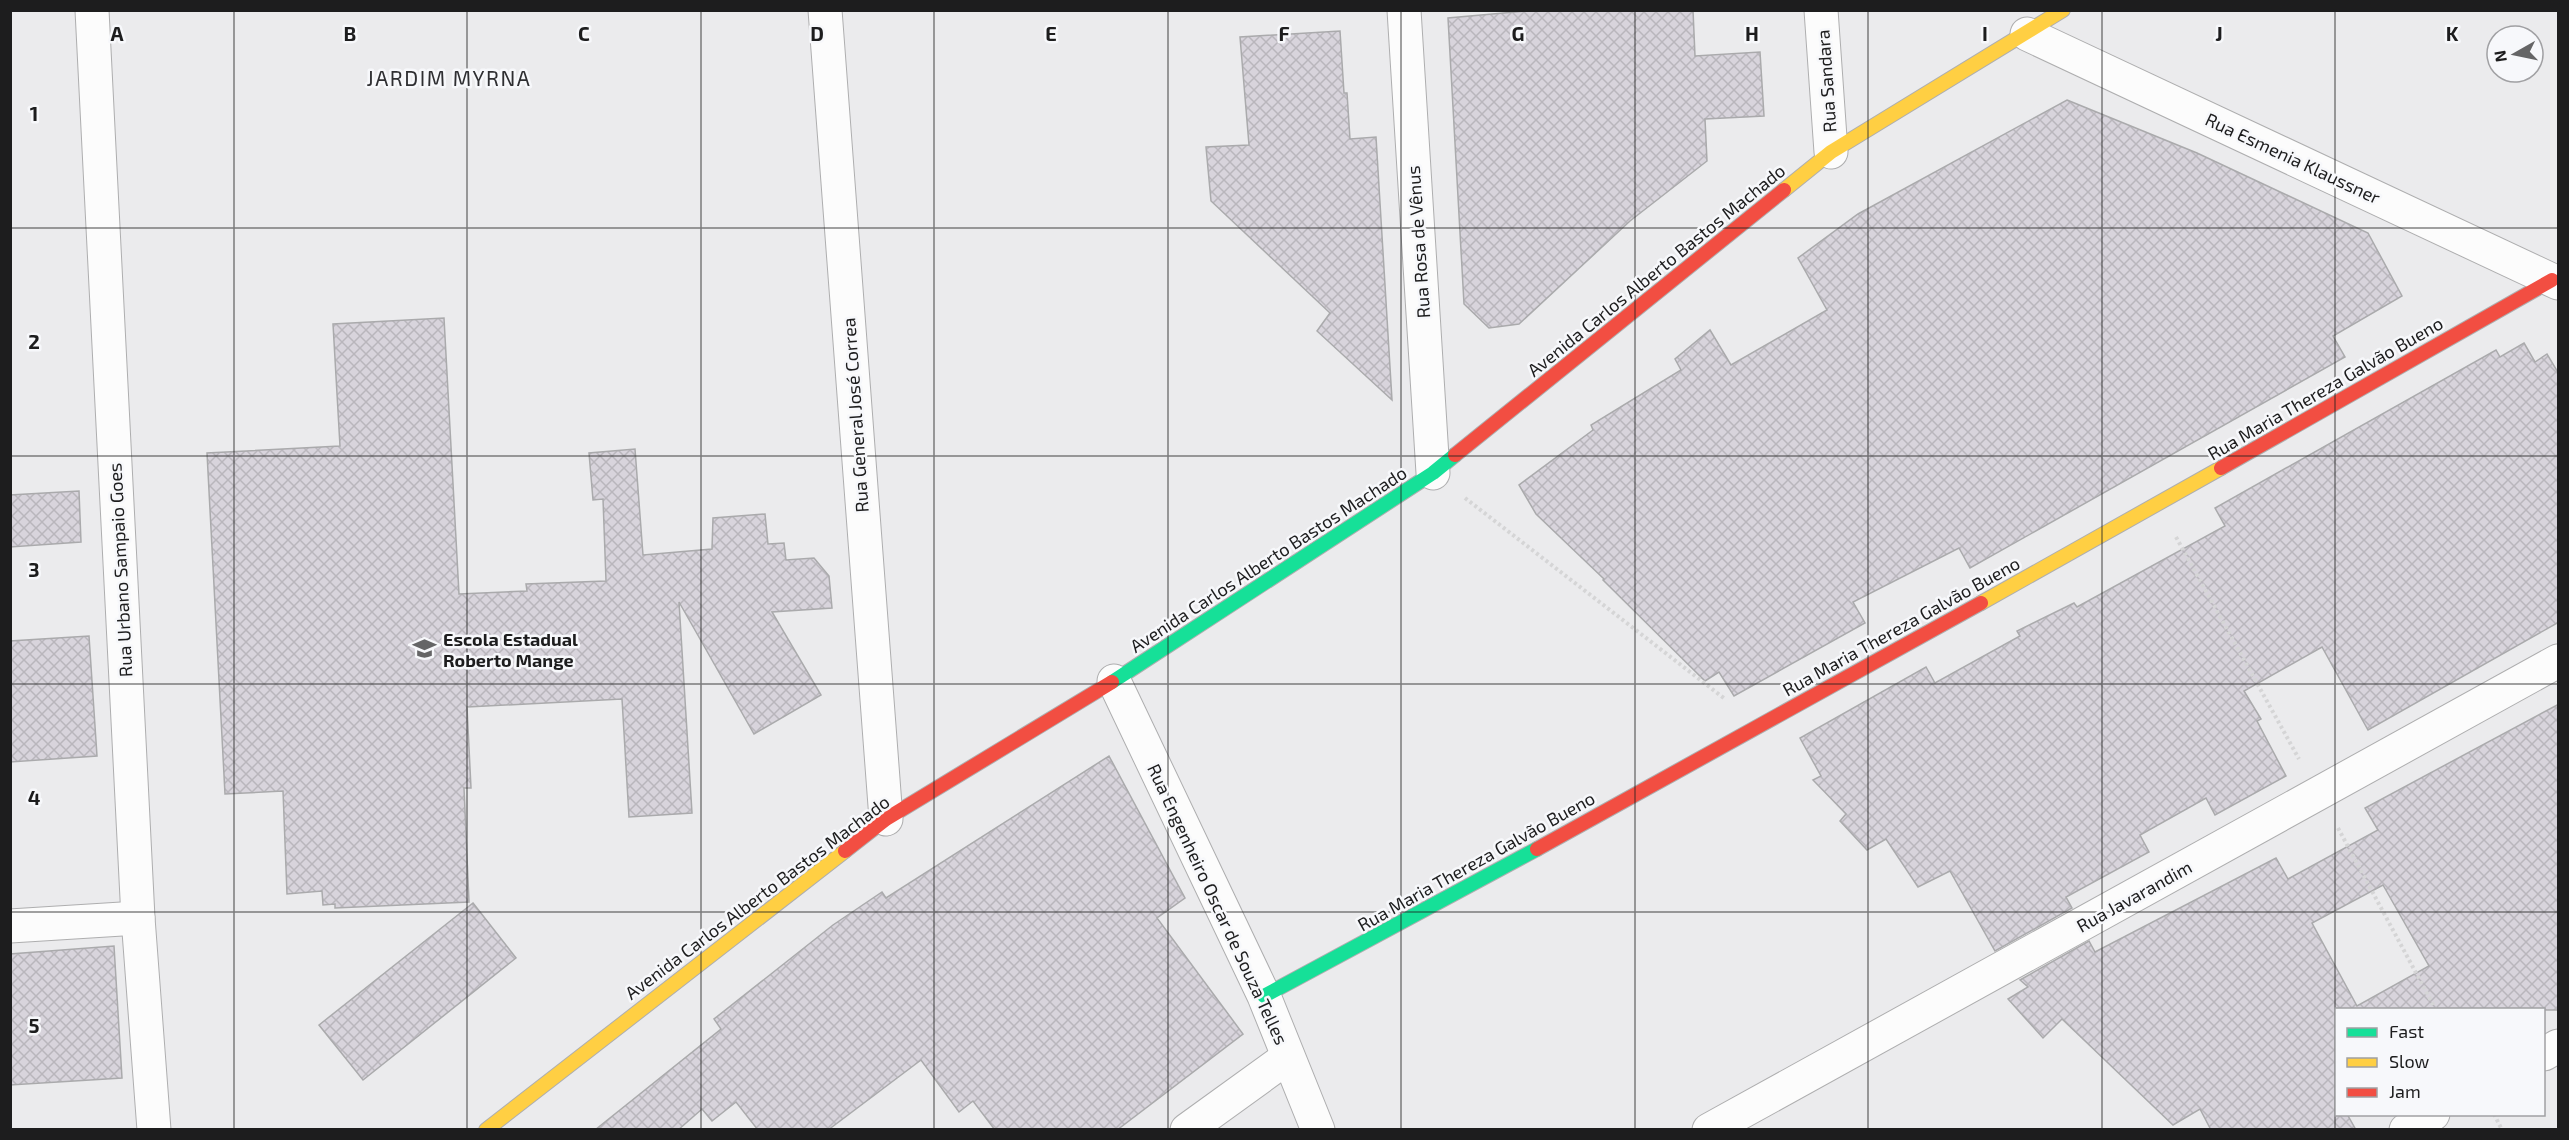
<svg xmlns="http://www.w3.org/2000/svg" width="2569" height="1140" viewBox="0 0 2569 1140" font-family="'Exo 2',sans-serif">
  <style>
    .building { fill: url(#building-cross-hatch); stroke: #aaaaac; stroke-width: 1.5; fill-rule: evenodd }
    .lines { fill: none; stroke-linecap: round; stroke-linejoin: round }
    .street-casing { stroke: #aeaeaf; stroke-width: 35 }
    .fast-casing { stroke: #aeaeaf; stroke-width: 16 }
    .slow-casing { stroke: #aeaeaf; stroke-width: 16 }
    .jam-casing { stroke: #aeaeaf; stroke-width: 16 }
    .path { stroke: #d5d5d6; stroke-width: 4; stroke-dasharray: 3 3; stroke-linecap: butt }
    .street { stroke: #fcfcfc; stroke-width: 33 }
    .fast { stroke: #16e098; stroke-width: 14 }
    .slow { stroke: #ffcf43; stroke-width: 14 }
    .jam { stroke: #f24e42; stroke-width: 14 }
    .grid { fill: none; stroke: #1d1d1e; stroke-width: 1.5; stroke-opacity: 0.55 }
    .labels { text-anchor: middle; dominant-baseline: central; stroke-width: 5; stroke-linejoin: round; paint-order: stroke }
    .street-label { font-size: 18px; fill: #1d1d1e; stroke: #f7f8fb }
    .poi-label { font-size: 18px; font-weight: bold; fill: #1d1d1e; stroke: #f7f8fb; text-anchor: start }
    .quarter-label { font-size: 21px; letter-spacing: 1.5px; fill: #2f2f32; stroke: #f7f8fb }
    .grid-label { font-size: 20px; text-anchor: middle; font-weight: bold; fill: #1d1d1e; stroke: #f7f8fb; stroke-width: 5; stroke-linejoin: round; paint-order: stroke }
  </style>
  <defs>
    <pattern id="building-cross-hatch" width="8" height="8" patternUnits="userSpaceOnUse" patternTransform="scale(1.5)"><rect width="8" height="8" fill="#d8d4dc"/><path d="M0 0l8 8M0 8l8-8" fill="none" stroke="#b9b6bc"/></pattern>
  </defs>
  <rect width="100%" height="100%" fill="#ebebed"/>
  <g class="building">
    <polygon points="1536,10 1693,10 1695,56 1760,52 1764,116 1705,119 1707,161 1630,221 1519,324 1489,328 1464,304 1448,18"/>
    <polygon points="1340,31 1344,93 1347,93 1350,139 1376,137 1392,400 1317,331 1330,313 1211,201 1206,147 1249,145 1240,37"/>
    <polygon points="2067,100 2197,153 2368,233 2402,296 2333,336 2345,357 1970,568 1959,548 1853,602 1865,623 1734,696 1719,672 1705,681 1603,580 1604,579 1536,514 1519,485 1593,430 1591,425 1681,370 1675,359 1710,330 1731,365 1827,310 1798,258 1858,214"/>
    <polygon points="444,318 459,594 527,591 526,584 606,581 603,499 593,500 589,453 635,449 643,555 712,549 713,518 765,514 768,544 784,543 786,560 814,558 829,576 832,608 772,612 821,695 754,734 679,602 692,813 629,817 622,699 467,707 471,788 464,788 469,902 335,908 335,904 323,905 322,891 287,894 283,791 225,794 207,453 340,446 333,324"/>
    <polygon points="2524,343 2535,362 2547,354 2559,374 2559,622 2368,730 2322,647 2244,691 2261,719 2257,721 2286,776 2215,815 2206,798 2140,835 2149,852 2066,897 2072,908 1995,951 1950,871 1918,887 1886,839 1867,850 1840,821 1846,814 1813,780 1821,776 1800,738 1926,667 1935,683 2020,636 2017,631 2074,603 2077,607 2225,526 2215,508 2496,350 2500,357"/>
    <polygon points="79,491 81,542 10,547 10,495"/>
    <polygon points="89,636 97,756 10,762 10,641"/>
    <path d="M2559,704V1010H2337V1114H2347L2356,1130H2211L2200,1109L2173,1125L2062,1019L2043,1038L2008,999L2028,987L2020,980L2089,941L2095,952L2276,858L2288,879L2378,830L2365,808ZM2383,885L2429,966L2357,1006L2312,923Z"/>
    <polygon points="1109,756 1185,898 1157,918 1243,1034 1117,1130 995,1130 973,1101 959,1112 921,1060 828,1130 758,1130 736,1102 712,1121 702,1109 678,1130 595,1130 721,1029 714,1019 833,925 882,892 886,898"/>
    <polygon points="473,903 516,958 363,1080 319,1025"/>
    <polygon points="114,946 122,1078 10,1085 10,954"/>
  </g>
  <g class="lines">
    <defs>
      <g id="street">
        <polyline points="92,10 138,918 154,1130"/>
        <polyline points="825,10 886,819"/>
        <polyline points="1404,10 1433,473"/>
        <polyline points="1821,10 1831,152"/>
        <polyline points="2027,34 2558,283"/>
        <polyline points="1114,681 1264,996 1318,1130"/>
        <polyline points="10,926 138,918"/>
        <polyline points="2544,1054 2558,1046"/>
        <polyline points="1187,1130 1288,1057"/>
        <polyline points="1709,1130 2558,661"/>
        <polyline points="2406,1130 2433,1114"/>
      </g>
      <g id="fast">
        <polyline points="1112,682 1433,473 1455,455"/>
        <polyline points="1264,996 1537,849"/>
      </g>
      <g id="slow">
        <polyline points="1784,190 1831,152 2063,10"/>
        <polyline points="1981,603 2221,468"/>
        <polyline points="486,1130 845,851"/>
      </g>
      <g id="jam">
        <polyline points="1455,455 1784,190"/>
        <polyline points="2221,468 2552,280"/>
        <polyline points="1537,849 1981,603"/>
        <polyline points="845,851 886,819 1112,682"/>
      </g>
    </defs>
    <use href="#street" class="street-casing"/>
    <use href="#fast" class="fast-casing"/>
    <use href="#slow" class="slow-casing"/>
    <use href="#jam" class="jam-casing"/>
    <g class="path">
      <polyline points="1465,498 1725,699"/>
      <polyline points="2176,537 2299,759"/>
      <polyline points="2338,828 2436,1010"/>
      <polyline points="2494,1114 2502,1130"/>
    </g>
    <use href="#street" class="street"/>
    <use href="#fast" class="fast"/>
    <use href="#slow" class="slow"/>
    <use href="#jam" class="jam"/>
  </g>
  <path class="grid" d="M234,10V1130M467,10V1130M701,10V1130M934,10V1130M1168,10V1130M1401,10V1130M1635,10V1130M1868,10V1130M2102,10V1130M2335,10V1130M10,228H2558M10,456H2558M10,684H2558M10,912H2558"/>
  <defs>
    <symbol id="school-bare" viewBox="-9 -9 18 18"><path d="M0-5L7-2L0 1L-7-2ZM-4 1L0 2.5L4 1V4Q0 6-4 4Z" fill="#656566" stroke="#f7f8fb" stroke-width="2.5" paint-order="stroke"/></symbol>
  </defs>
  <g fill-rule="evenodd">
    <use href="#school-bare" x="408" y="632" width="33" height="33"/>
  </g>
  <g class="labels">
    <g class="street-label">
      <text transform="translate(1826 81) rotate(-94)">Rua Sandara</text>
      <text transform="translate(2293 158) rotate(25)">Rua Esmenia Klaussner</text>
      <text transform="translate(1418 242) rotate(-94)">Rua Rosa de Vênus</text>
      <text transform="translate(1656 270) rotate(-39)">Avenida Carlos Alberto Bastos Machado</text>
      <text transform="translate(2325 388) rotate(-30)">Rua Maria Thereza Galvão Bueno</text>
      <text transform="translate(855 415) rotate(-94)">Rua General José Correa</text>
      <text transform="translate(1268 559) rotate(-33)">Avenida Carlos Alberto Bastos Machado</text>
      <text transform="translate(120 570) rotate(-93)">Rua Urbano Sampaio Goes</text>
      <text transform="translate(1901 626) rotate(-29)">Rua Maria Thereza Galvão Bueno</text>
      <text transform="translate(1476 861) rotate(-29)">Rua Maria Thereza Galvão Bueno</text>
      <text transform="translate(2134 896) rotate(-29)">Rua Javarandim</text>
      <text transform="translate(757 897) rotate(-37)">Avenida Carlos Alberto Bastos Machado</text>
      <text transform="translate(1218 904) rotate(65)">Rua Engenheiro Oscar de Souza Telles</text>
    </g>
    <g class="poi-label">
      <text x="443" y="639">Escola Estadual<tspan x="443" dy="21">Roberto Mange</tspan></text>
    </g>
    <g class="quarter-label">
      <text x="449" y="77">JARDIM MYRNA</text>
    </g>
  </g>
  <g class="grid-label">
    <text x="117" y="41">A</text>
    <text x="350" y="41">B</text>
    <text x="584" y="41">C</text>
    <text x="817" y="41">D</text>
    <text x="1051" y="41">E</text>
    <text x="1284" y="41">F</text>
    <text x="1518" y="41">G</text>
    <text x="1752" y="41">H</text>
    <text x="1985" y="41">I</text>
    <text x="2219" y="41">J</text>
    <text x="2452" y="41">K</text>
    <text x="34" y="121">1</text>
    <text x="34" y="349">2</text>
    <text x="34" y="577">3</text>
    <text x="34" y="805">4</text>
    <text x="34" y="1033">5</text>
  </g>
  <rect width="2569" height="1140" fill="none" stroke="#1d1d1e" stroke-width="24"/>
  <rect x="2335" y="1008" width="210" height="108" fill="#f7f8fb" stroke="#a0a0a3" stroke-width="1.5"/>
  <rect x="2347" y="1028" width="30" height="9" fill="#16e098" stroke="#a0a0a3" stroke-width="1.5"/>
  <text x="2389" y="1038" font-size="18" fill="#1d1d1e">Fast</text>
  <rect x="2347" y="1058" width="30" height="9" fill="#ffcf43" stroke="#a0a0a3" stroke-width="1.5"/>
  <text x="2389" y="1068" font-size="18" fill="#1d1d1e">Slow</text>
  <rect x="2347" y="1088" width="30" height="9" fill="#f24e42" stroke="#a0a0a3" stroke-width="1.5"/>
  <text x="2389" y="1098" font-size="18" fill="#1d1d1e">Jam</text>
  <g transform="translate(2515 54) rotate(261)"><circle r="28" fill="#f7f8fb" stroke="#a0a0a3" stroke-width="1.5"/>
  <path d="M0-4.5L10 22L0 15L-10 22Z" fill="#656566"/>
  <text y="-9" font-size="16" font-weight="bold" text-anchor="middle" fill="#1d1d1e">N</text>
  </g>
</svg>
